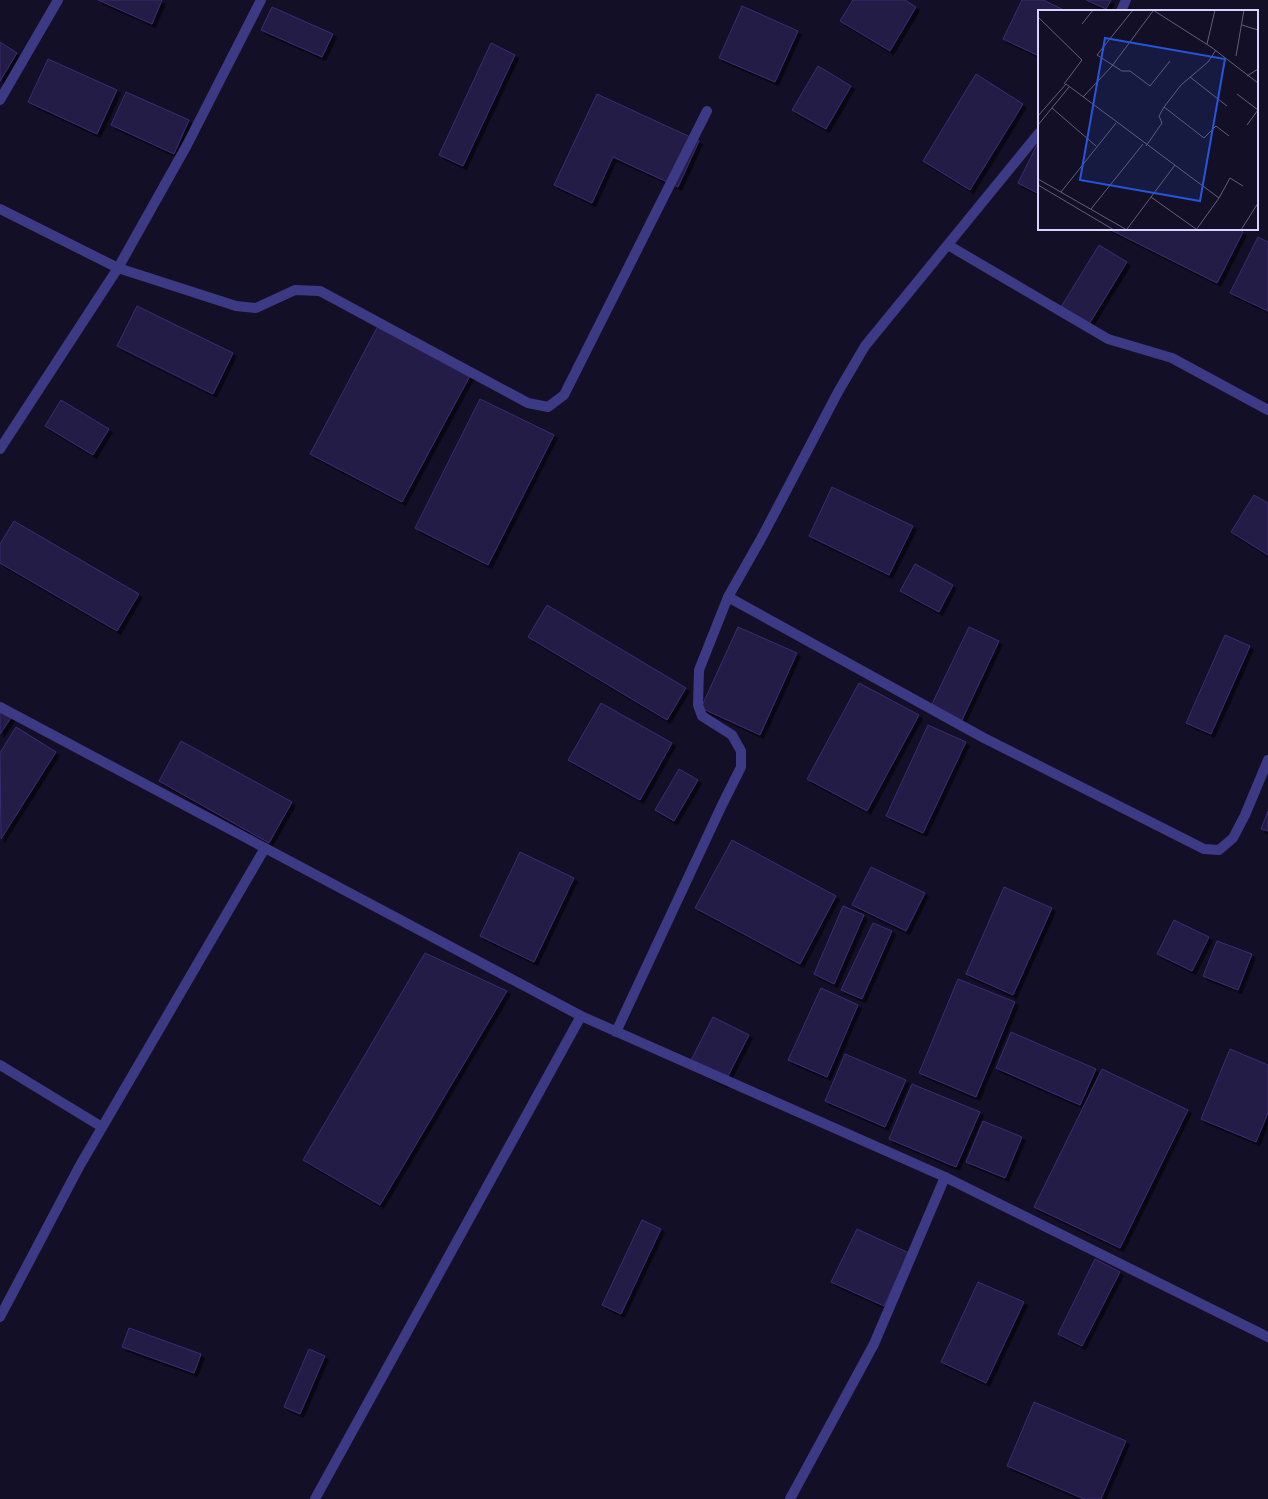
<svg xmlns="http://www.w3.org/2000/svg" width="1268" height="1499" viewBox="0 0 1268 1499" font-family="Inter,sans-serif">
  <style>
    .building { fill: #241b47; stroke: #3b2d73; filter: url(#shadow) }
    .lines { fill: none; stroke-linecap: round; stroke-linejoin: round }
    .street { stroke: #3d3a85; stroke-width: 10 }
    .inset-road { fill: none; stroke: #625e7d; stroke-width: 1 }
    .view { fill: #2655da; fill-opacity: 0.15; stroke: #2655da; stroke-width: 2 }
    .inset-edge { fill: none; stroke: #d9d4ff; stroke-width: 2 }
  </style>
  <defs>
    <filter id="shadow"><feDropShadow dx="3.5" dy="3.5" stdDeviation="0" flood-color="#0009"/></filter>
  </defs>
  <rect width="100%" height="100%" fill="#130f26"/>
  <g class="building">
    <polygon points="98,0 162,0 152,24"/>
    <polygon points="853,0 905,0 916,7 890,51 840,21"/>
    <polygon points="1022,0 1043,0 1066,11 1039,11 1039,56 1003,39"/>
    <polygon points="1086,0 1111,0 1106,9"/>
    <polygon points="742,6 798,31 775,82 719,58"/>
    <polygon points="272,7 333,34 322,57 261,30"/>
    <polygon points="0,42 17,53 0,81"/>
    <polygon points="491,43 515,55 463,166 439,155"/>
    <polygon points="48,59 117,90 97,134 28,102"/>
    <polygon points="818,66 851,86 826,129 792,110"/>
    <polygon points="976,74 1023,104 970,190 923,161"/>
    <polygon points="126,92 189,120 174,154 111,125"/>
    <polygon points="597,94 699,141 678,187 613,157 592,203 554,185"/>
    <polygon points="1039,141 1039,194 1018,183"/>
    <polygon points="1109,229 1238,229 1243,232 1217,283"/>
    <polygon points="1258,237 1268,242 1268,311 1230,293"/>
    <polygon points="1099,245 1127,262 1089,324 1061,307"/>
    <polygon points="137,306 233,353 213,394 117,346"/>
    <polygon points="378,326 471,374 402,502 310,454"/>
    <polygon points="480,399 554,435 488,565 415,528"/>
    <polygon points="61,400 109,429 93,455 45,426"/>
    <polygon points="832,487 913,526 889,575 809,536"/>
    <polygon points="1254,495 1268,503 1268,555 1231,532"/>
    <polygon points="14,521 139,594 117,631 0,563 0,544"/>
    <polygon points="915,564 953,585 939,612 900,591"/>
    <polygon points="547,605 686,688 667,720 528,637"/>
    <polygon points="738,627 797,653 760,735 701,708"/>
    <polygon points="969,627 999,641 961,722 930,708"/>
    <polygon points="1225,635 1250,646 1211,734 1186,723"/>
    <polygon points="859,683 919,715 867,811 807,779"/>
    <polygon points="0,702 15,712 0,734"/>
    <polygon points="601,703 672,743 640,800 568,760"/>
    <polygon points="928,725 966,742 923,833 886,816"/>
    <polygon points="16,727 56,752 1,839 0,753"/>
    <polygon points="181,741 292,802 269,843 159,781"/>
    <polygon points="679,769 698,780 674,821 655,810"/>
    <polygon points="1268,811 1268,831 1261,829"/>
    <polygon points="732,840 836,896 800,964 695,908"/>
    <polygon points="520,852 574,878 534,962 480,936"/>
    <polygon points="871,867 925,893 906,931 852,905"/>
    <polygon points="1004,887 1052,908 1013,995 966,974"/>
    <polygon points="843,906 864,915 834,984 814,974"/>
    <polygon points="1174,920 1209,937 1192,971 1157,954"/>
    <polygon points="873,923 892,931 862,999 841,990"/>
    <polygon points="1217,941 1252,954 1238,990 1203,976"/>
    <polygon points="425,953 507,991 380,1205 303,1160"/>
    <polygon points="958,979 1015,1002 976,1097 919,1073"/>
    <polygon points="821,988 858,1005 827,1077 788,1060"/>
    <polygon points="713,1017 749,1035 724,1084 688,1066"/>
    <polygon points="1011,1032 1096,1069 1080,1105 996,1068"/>
    <polygon points="1230,1049 1268,1065 1268,1113 1256,1142 1201,1119"/>
    <polygon points="845,1054 906,1080 885,1127 825,1101"/>
    <polygon points="1102,1069 1188,1110 1120,1248 1034,1207"/>
    <polygon points="912,1084 980,1112 956,1167 889,1139"/>
    <polygon points="983,1121 1022,1137 1005,1178 966,1162"/>
    <polygon points="642,1220 661,1229 621,1314 602,1305"/>
    <polygon points="857,1229 909,1253 884,1306 831,1282"/>
    <polygon points="1095,1259 1120,1272 1082,1346 1058,1334"/>
    <polygon points="978,1282 1024,1302 986,1383 941,1362"/>
    <polygon points="129,1328 201,1354 194,1373 122,1347"/>
    <polygon points="309,1349 325,1356 300,1414 284,1407"/>
    <polygon points="1034,1402 1126,1441 1101,1499 1084,1499 1007,1466"/>
  </g>
  <g class="lines">
    <g class="street">
      <polyline points="1121,11 1126,0"/>
      <polyline points="0,100 58,0"/>
      <polyline points="0,209 118,268 236,306 256,308 295,290 320,291 528,403 548,407 564,395 707,111"/>
      <polyline points="948,245 1108,339 1172,358 1268,410"/>
      <polyline points="0,449 118,268 187,145 261,0"/>
      <polyline points="728,597 984,738 1204,849 1219,850 1233,838 1245,815 1268,760"/>
      <polyline points="0,707 581,1016 945,1177 1268,1337"/>
      <polyline points="616,1032 722,805 741,767 741,751 732,735 702,716 698,705 699,670 728,597 762,537 838,392 865,346 1039,133"/>
      <polyline points="0,1065 102,1127"/>
      <polyline points="0,1317 79,1167 265,848"/>
      <polyline points="315,1499 581,1016"/>
      <polyline points="790,1499 874,1344 945,1177"/>
    </g>
  </g>
  <g transform="translate(1038 10)">
    <rect width="220" height="220" fill="#130f26"/>
    <path class="inset-road" d="M95,0L59,45L84,61H92L112,76L132,51M115,0L173,37L220,73M0,7L44,50L26,74M44,14L55,0M204,15L220,20M169,34L177,0M198,46L206,0M209,66L220,59M152,67L189,96M199,84L220,100M45,87L74,56L115,1M126,97L166,128L178,116L191,126M14,98L58,136M0,106L28,74L181,188M0,115L31,77M209,115L220,100M108,136L124,113L121,106L126,97L143,75L170,52L178,40M0,169L89,220M0,175L76,220M23,182L78,113M113,187L158,219M53,199L105,134M89,219L137,155M158,220L181,188L192,168L205,176M203,220L220,193"/>
    <path class="view" d="M67,28L187,49L162,191L42,170Z"/>
    <rect width="220" height="220" class="inset-edge"/>
  </g>
</svg>
